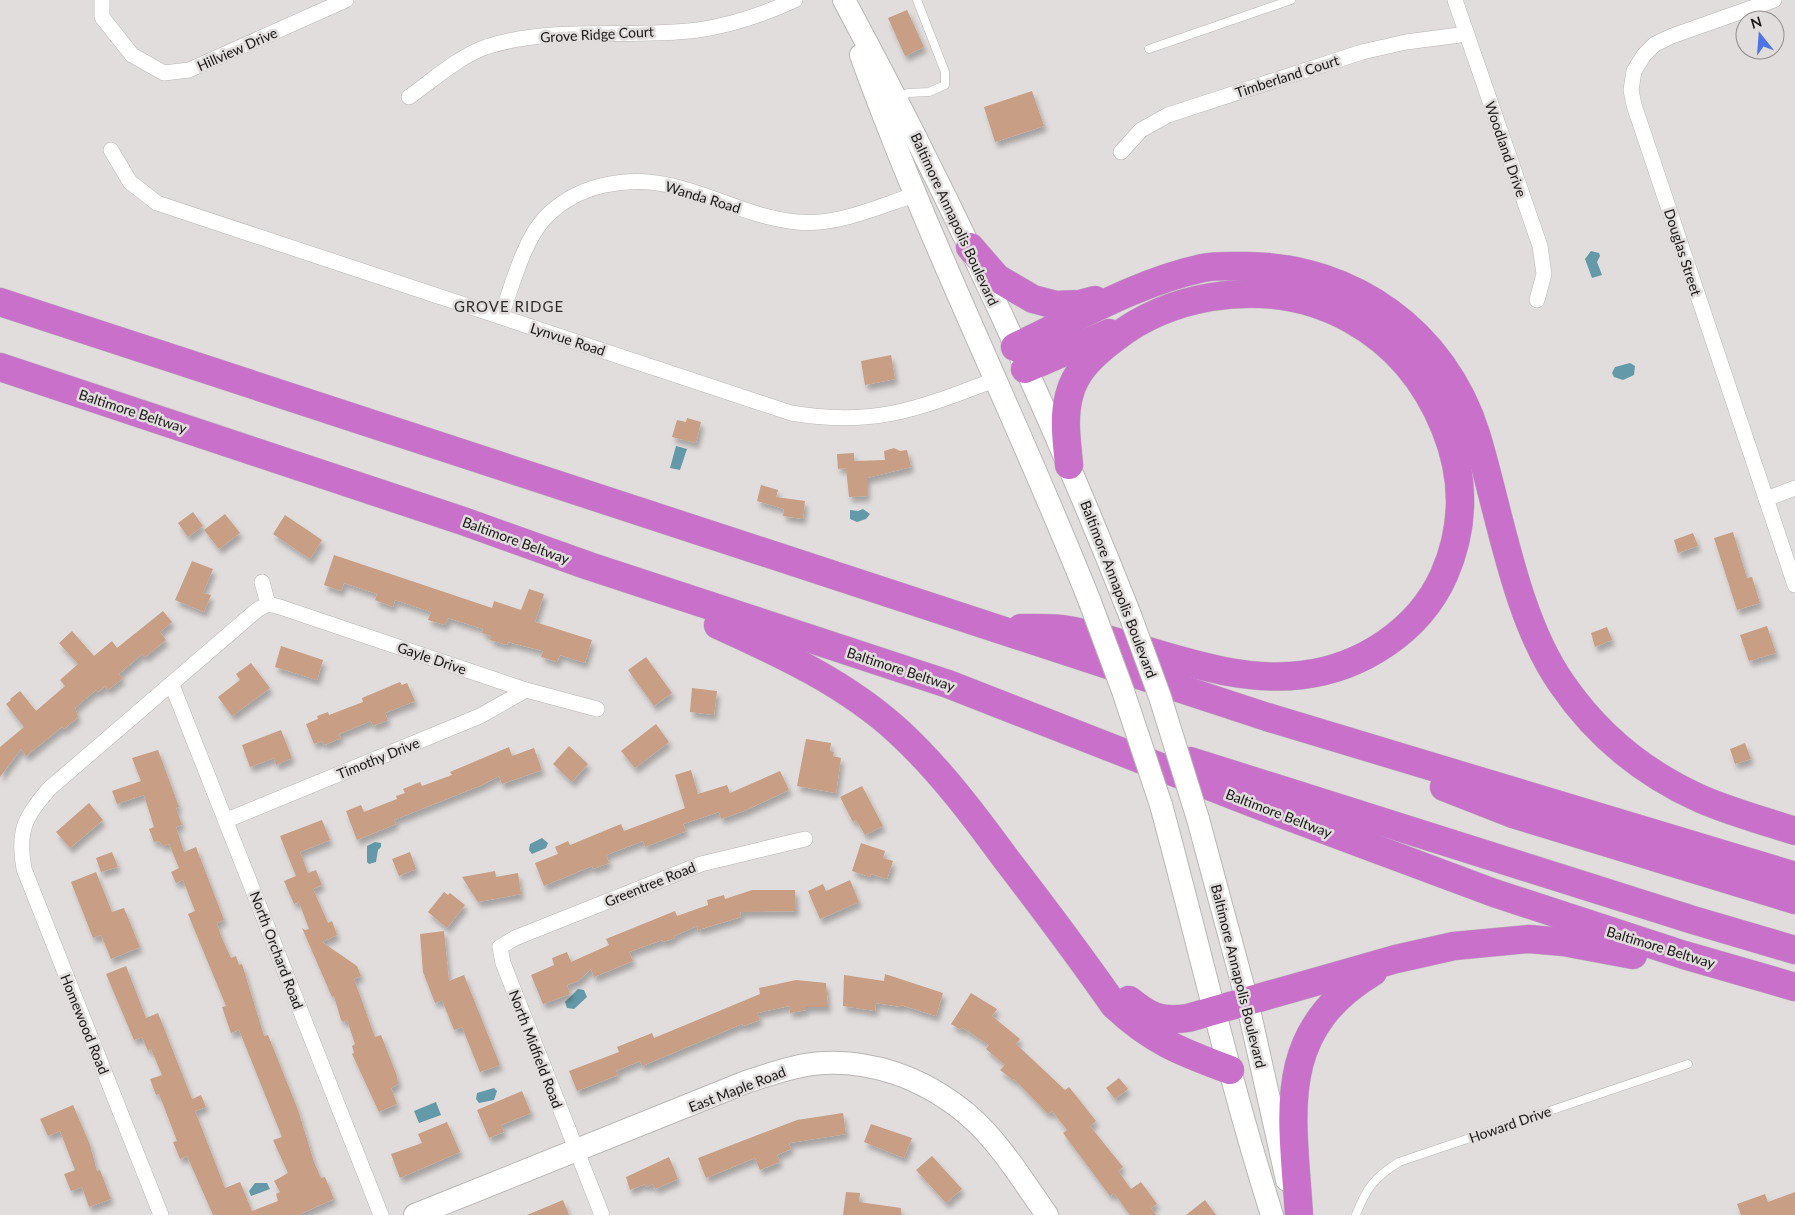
<svg xmlns="http://www.w3.org/2000/svg" width="1795" height="1215" font-family="Lato,sans-serif">
	<style>
		.water { fill: #6399a8 }
		.building { fill: #c89e84; filter: url(#shadow) }
		.lines { fill: none; stroke-linecap: round; stroke-linejoin: round }
		.service-casing { stroke: #b9b5b4; stroke-width: 9 }
		.minor-casing { stroke: #b9b5b4; stroke-width: 16 }
		.secondary-casing { stroke: #b9b5b4; stroke-width: 24 }
		.motorway-casing { stroke: #bab9b9; stroke-width: 29 }
		.service { stroke: #fff; stroke-width: 8 }
		.minor { stroke: #fff; stroke-width: 15 }
		.secondary { stroke: #fff; stroke-width: 22 }
		.motorway { stroke: #c970cb; stroke-width: 28 }
		.secondary-bridge-casing { stroke: #b9b5b4; stroke-width: 24; stroke-linecap: butt }
		.secondary-bridge { stroke: #fff; stroke-width: 22 }
		.labels { text-anchor: middle; dominant-baseline: central; stroke-width: 5; stroke-linejoin: round; paint-order: stroke }
		.street-label { font-size: 14px; fill: #181716; stroke: #e1dddc }
		.neighbourhood-label { font-size: 15px; letter-spacing: 1px; fill: #302e2d; stroke: #e1dddc }
	</style>
	<defs>
		<filter id="shadow"><feDropShadow dx="3" dy="5.5" stdDeviation="2.5" flood-color="#0004"/></filter>
	</defs>
	<rect width="100%" height="100%" fill="#e1dddc"/>
	<g class="water">
		<polygon points="1591,251 1599,253 1600,256 1597,262 1602,275 1592,278 1585,259"/>
		<polygon points="1630,363 1635,366 1634,375 1623,380 1614,377 1612,373 1615,367"/>
		<polygon points="676,446 687,449 680,470 670,468"/>
		<polygon points="863,509 870,514 866,519 857,522 850,519 850,510 858,511"/>
		<polygon points="542,838 548,843 546,848 532,854 529,850 530,844"/>
		<polygon points="375,842 381,843 381,847 378,850 376,862 369,864 367,862 367,846"/>
		<polygon points="578,989 584,990 587,997 574,1009 567,1008 565,1002"/>
		<polygon points="494,1088 497,1091 494,1100 479,1103 476,1099 477,1093"/>
		<polygon points="436,1102 441,1115 419,1123 414,1111"/>
		<polygon points="255,1183 267,1183 270,1189 251,1196 249,1191"/>
	</g>
	<g class="building">
		<polygon points="907,10 924,47 905,56 888,18"/>
		<polygon points="1032,91 1044,126 995,142 984,107"/>
		<polygon points="891,355 895,379 865,385 861,361"/>
		<polygon points="687,418 701,422 696,443 672,437 677,420 686,422"/>
		<polygon points="894,448 900,451 907,450 911,467 867,478 867,496 849,497 846,468 838,469 837,454 854,453 854,461 885,460 884,451"/>
		<polygon points="761,485 778,490 776,497 805,501 803,519 783,516 784,509 757,501"/>
		<polygon points="193,512 203,526 188,537 178,523"/>
		<polygon points="225,514 240,533 219,549 204,530"/>
		<polygon points="285,515 322,540 310,559 273,534"/>
		<polygon points="1733,532 1747,578 1752,577 1760,603 1737,610 1714,538"/>
		<polygon points="1693,533 1698,546 1678,553 1674,540"/>
		<polygon points="334,555 492,608 494,601 521,610 529,589 544,594 535,622 592,640 585,663 560,655 557,662 541,657 543,651 508,642 507,645 490,640 491,636 482,633 483,629 448,618 445,625 428,620 431,612 395,600 393,607 375,600 377,594 344,583 341,591 324,585"/>
		<polygon points="192,561 213,569 203,593 211,595 204,612 175,600"/>
		<polygon points="163,611 172,622 160,632 166,640 145,657 142,654 119,674 123,678 108,690 105,686 98,692 96,690 84,700 75,708 78,717 64,729 62,727 26,756 21,749 0,777 0,747 24,727 6,704 11,700 10,699 20,691 36,711 65,686 60,680 78,664 59,643 72,631 94,656 112,641 117,648"/>
		<polygon points="1767,626 1776,653 1749,661 1740,635"/>
		<polygon points="1607,627 1612,640 1595,647 1591,633"/>
		<polygon points="281,646 323,660 317,680 275,667"/>
		<polygon points="646,657 672,693 654,706 628,670"/>
		<polygon points="251,663 270,688 232,716 218,697 240,680 236,674"/>
		<polygon points="400,682 402,685 407,683 415,701 385,713 388,720 373,726 371,721 339,734 341,738 324,745 322,741 314,744 306,724 318,719 317,716 328,712 329,715 363,702 362,698"/>
		<polygon points="692,688 717,691 714,715 690,712"/>
		<polygon points="656,724 669,742 635,768 621,751"/>
		<polygon points="281,730 292,758 276,765 274,758 250,767 242,745"/>
		<polygon points="806,739 831,743 830,751 834,752 833,756 841,758 836,793 797,786"/>
		<polygon points="1745,743 1751,759 1735,764 1730,749"/>
		<polygon points="569,746 588,764 572,782 553,764"/>
		<polygon points="509,747 512,756 534,748 542,770 502,784 499,776 482,785 394,820 396,824 357,840 346,811 361,805 364,812 379,806 397,799 396,796 405,793 403,789 420,782 422,786 452,775 450,772"/>
		<polygon points="158,750 179,807 176,808 182,825 176,827 184,852 196,847 224,920 217,923 221,936 231,958 236,956 239,965 242,964 264,1036 268,1035 298,1110 314,1162 321,1178 325,1177 334,1199 298,1215 213,1215 187,1156 180,1159 173,1142 177,1141 169,1120 159,1094 156,1095 150,1079 162,1075 151,1049 148,1051 142,1037 134,1040 106,974 126,966 146,1018 158,1013 192,1099 201,1095 206,1107 195,1111 225,1188 240,1182 252,1211 278,1201 276,1194 280,1192 274,1181 288,1173 273,1140 282,1137 239,1030 231,1033 222,1007 226,1006 188,914 195,911 183,880 176,883 171,872 179,868 169,844 163,846 159,841 154,842 149,829 154,827 144,795 117,804 112,791 141,781 132,758"/>
		<polygon points="691,770 698,794 727,785 730,793 780,771 789,790 744,811 721,819 719,812 683,824 686,831 645,847 643,841 606,855 609,863 593,869 592,866 544,886 535,863 558,854 555,847 568,841 570,845 621,824 624,831 685,808 675,775"/>
		<polygon points="862,786 883,826 865,835 856,820 853,822 840,797"/>
		<polygon points="89,803 103,820 70,848 56,832"/>
		<polygon points="322,820 330,840 300,852 308,873 316,870 322,885 313,889 328,923 332,921 337,935 322,942 357,966 361,976 354,979 375,1037 381,1035 397,1076 398,1084 391,1088 397,1104 379,1112 352,1054 354,1053 352,1046 355,1044 347,1020 343,1022 341,1020 334,996 332,997 302,928 305,930 309,929 299,902 294,904 284,881 296,876 280,836"/>
		<polygon points="861,843 885,851 883,858 893,861 887,879 871,874 870,877 852,871"/>
		<polygon points="112,852 118,867 101,872 96,858"/>
		<polygon points="410,852 416,869 399,876 392,859"/>
		<polygon points="495,871 496,877 518,873 521,894 478,902 462,877"/>
		<polygon points="96,872 112,912 124,908 140,947 111,959 101,935 93,938 71,882"/>
		<polygon points="850,880 859,902 820,919 808,891 823,884 826,891"/>
		<polygon points="752,890 795,890 796,911 740,912 741,917 698,930 697,926 674,936 675,938 663,942 662,940 629,952 633,961 594,977 591,969 578,981 567,985 570,994 543,1004 531,975 554,965 552,958 567,952 571,962 609,945 606,939 675,911 677,916 708,905 707,900 724,895 725,899"/>
		<polygon points="444,892 448,895 450,893 465,905 447,928 428,912"/>
		<polygon points="444,931 449,981 464,975 500,1065 480,1072 462,1027 454,1030 442,1000 435,1003 423,972 420,934"/>
		<polygon points="885,974 943,993 936,1016 901,1005 901,1007 876,1003 875,1011 843,1006 844,975 884,981"/>
		<polygon points="796,980 826,983 828,1007 806,1007 806,1010 790,1013 789,1006 757,1013 760,1020 743,1026 742,1024 642,1066 640,1061 616,1071 618,1075 577,1091 569,1071 619,1052 617,1047 652,1033 654,1038 760,994 759,988"/>
		<polygon points="971,993 997,1009 992,1016 1020,1039 1016,1044 1065,1090 1069,1087 1096,1121 1090,1126 1123,1167 1118,1171 1131,1189 1141,1182 1157,1204 1151,1208 1156,1215 1130,1215 1114,1193 1110,1196 1063,1133 1067,1130 1052,1111 1048,1114 1014,1079 1013,1080 1000,1070 1005,1065 986,1049 989,1045 963,1028 961,1030 951,1024"/>
		<polygon points="1119,1078 1128,1089 1115,1099 1106,1088"/>
		<polygon points="522,1091 531,1113 501,1125 504,1132 489,1138 477,1110"/>
		<polygon points="73,1105 90,1145 97,1171 100,1170 111,1199 89,1207 82,1187 71,1191 64,1174 75,1170 60,1131 48,1136 40,1119"/>
		<polygon points="843,1113 846,1134 789,1143 791,1149 777,1155 780,1162 760,1170 755,1158 706,1178 698,1158 797,1120"/>
		<polygon points="447,1122 460,1152 400,1178 391,1154 422,1143 418,1134"/>
		<polygon points="871,1124 912,1138 904,1158 864,1142"/>
		<polygon points="932,1156 962,1189 946,1203 916,1170"/>
		<polygon points="669,1157 678,1179 655,1189 653,1184 646,1187 645,1184 630,1190 626,1177"/>
		<polygon points="846,1192 860,1193 859,1202 901,1208 901,1215 843,1215"/>
		<polygon points="1795,1192 1795,1215 1741,1215 1737,1204 1765,1194 1768,1202"/>
		<polygon points="563,1200 569,1215 527,1215"/>
		<polygon points="1205,1200 1216,1215 1186,1215"/>
	</g>
	<g class="lines">
		<g class="service-casing">
			<g id="service">
				<polyline points="1149,49 1291,0"/>
				<polyline points="898,99 908,93 929,92 945,85 945,72 917,0"/>
				<path d="M1356,1215c10,-27 19,-38 43,-53l289,-98"/>
			</g>
		</g>
		<g class="minor-casing">
			<g id="minor">
				<polyline points="102,0 102,17 132,55 164,73 189,70 346,0"/>
				<polyline points="1455,0 1540,246 1544,274 1537,300"/>
				<polyline points="1774,0 1672,36 1655,44 1644,55 1634,71 1631,90 1634,105 1795,585"/>
				<path d="M409,97c24,-17 49,-40 77,-50 68,-22 142,-8 212,-17 34,-5 66,-16 97,-30"/>
				<path d="M111,150l19,32 27,21 634,210c83,14 127,-4 203,-33"/>
				<polyline points="1121,152 1141,130 1168,115 1362,52 1406,42 1467,34"/>
				<path d="M501,316c11,-29 22,-74 43,-97 32,-35 84,-44 129,-33 42,10 80,32 124,36 40,4 80,-15 117,-27"/>
				<polyline points="1766,499 1795,488"/>
				<polyline points="262,582 268,604"/>
				<polyline points="172,685 381,1215"/>
				<polyline points="227,820 480,716 526,690"/>
				<path d="M161,1215l-137,-346c-7,-38 1,-53 26,-81l207,-178 11,-6 12,3 246,83 71,19"/>
				<polyline points="602,1215 503,963 500,947 515,938 701,864 805,839"/>
			</g>
		</g>
		<g class="secondary-casing">
			<g id="secondary">
				<path d="M844,0c107,199 203,404 286,615"/>
				<path d="M861,55c67,186 156,363 229,547"/>
				<path d="M1161,805c37,136 68,275 111,410"/>
				<polyline points="1198,819 1247,1001 1287,1180"/>
				<path d="M415,1215l331,-133c22,-7 43,-15 66,-18 56,-7 112,14 155,50 32,27 56,67 80,101"/>
			</g>
		</g>
		<g class="motorway-casing">
			<g id="motorway">
				<polyline points="970,247 997,278 1033,299 1056,305 1080,304 1095,300"/>
				<polyline points="0,302 1267,717 1795,876"/>
				<path d="M1015,347c60,-28 122,-65 188,-79 14,-3 30,-2 44,-2 106,1 197,66 229,168 24,79 39,183 86,250 35,51 83,90 139,115 30,13 63,22 94,32"/>
				<polyline points="0,367 463,521 589,566 948,684 1250,802 1494,893 1684,955 1795,987"/>
				<polyline points="1025,369 1109,333"/>
				<path d="M718,625c64,29 129,59 181,107 41,38 74,82 107,127 37,48 73,96 108,146 38,36 67,47 116,65"/>
				<path d="M1021,628c15,0 32,-1 47,2 75,14 156,55 234,45 59,-7 117,-44 142,-100 21,-48 21,-98 1,-147 -39,-97 -131,-148 -234,-131 -35,6 -68,19 -96,41 -20,15 -40,32 -46,58 -6,23 -2,46 0,69"/>
				<polyline points="1190,761 1693,920 1795,950"/>
				<polyline points="1444,787 1513,814 1795,900"/>
				<path d="M1129,1000c21,17 31,22 59,18l208,-59 58,-13 75,-7 35,3 69,13"/>
				<path d="M1299,1215c-6,-100 -26,-183 74,-243"/>
			</g>
		</g>
		<use href="#service" class="service"/>
		<use href="#minor" class="minor"/>
		<use href="#secondary" class="secondary"/>
		<use href="#motorway" class="motorway"/>
		<g class="secondary-bridge-casing">
			<g id="secondary-bridge">
				<polyline points="1090,602 1123,691 1161,805"/>
				<polyline points="1130,615 1160,697 1198,819"/>
			</g>
		</g>
		<use href="#secondary-bridge" class="secondary-bridge"/>
	</g>
	<g class="labels">
		<g class="street-label">
			<text transform="translate(597 34) rotate(-3)">Grove Ridge Court</text>
			<text transform="translate(237 49) rotate(-24)">Hillview Drive</text>
			<text transform="translate(1287 76) rotate(-18)">Timberland Court</text>
			<text transform="translate(1506 149) rotate(71)">Woodland Drive</text>
			<text transform="translate(703 197) rotate(17)">Wanda Road</text>
			<text transform="translate(955 219) rotate(65)">Baltimore Annapolis Boulevard</text>
			<text transform="translate(1683 252) rotate(72)">Douglas Street</text>
			<text transform="translate(568 339) rotate(18)">Lynvue Road</text>
			<text transform="translate(133 411) rotate(18)">Baltimore Beltway</text>
			<text transform="translate(516 540) rotate(20)">Baltimore Beltway</text>
			<text transform="translate(1119 589) rotate(69)">Baltimore Annapolis Boulevard</text>
			<text transform="translate(432 658) rotate(19)">Gayle Drive</text>
			<text transform="translate(901 669) rotate(18)">Baltimore Beltway</text>
			<text transform="translate(378 758) rotate(-22)">Timothy Drive</text>
			<text transform="translate(1279 813) rotate(21)">Baltimore Beltway</text>
			<text transform="translate(650 884) rotate(-22)">Greentree Road</text>
			<text transform="translate(1661 947) rotate(17)">Baltimore Beltway</text>
			<text transform="translate(277 950) rotate(69)">North Orchard Road</text>
			<text transform="translate(1239 976) rotate(76)">Baltimore Annapolis Boulevard</text>
			<text transform="translate(85 1024) rotate(68)">Homewood Road</text>
			<text transform="translate(536 1049) rotate(69)">North Midfield Road</text>
			<text transform="translate(737 1089) rotate(-21)">East Maple Road</text>
			<text transform="translate(1510 1124) rotate(-19)">Howard Drive</text>
		</g>
		<g class="neighbourhood-label">
			<text x="509" y="306">GROVE RIDGE</text>
		</g>
	</g>
	<g transform="translate(1760 35) rotate(343)"><circle r="24" fill="#e1dddc" stroke="#918e8d"/>
	<path d="M0-4L9 19L0 12L-9 19Z" fill="#4e73e7"/>
	<text y="-8" font-size="14" font-weight="bold" text-anchor="middle" fill="#181716">N</text>
	</g>
</svg>
